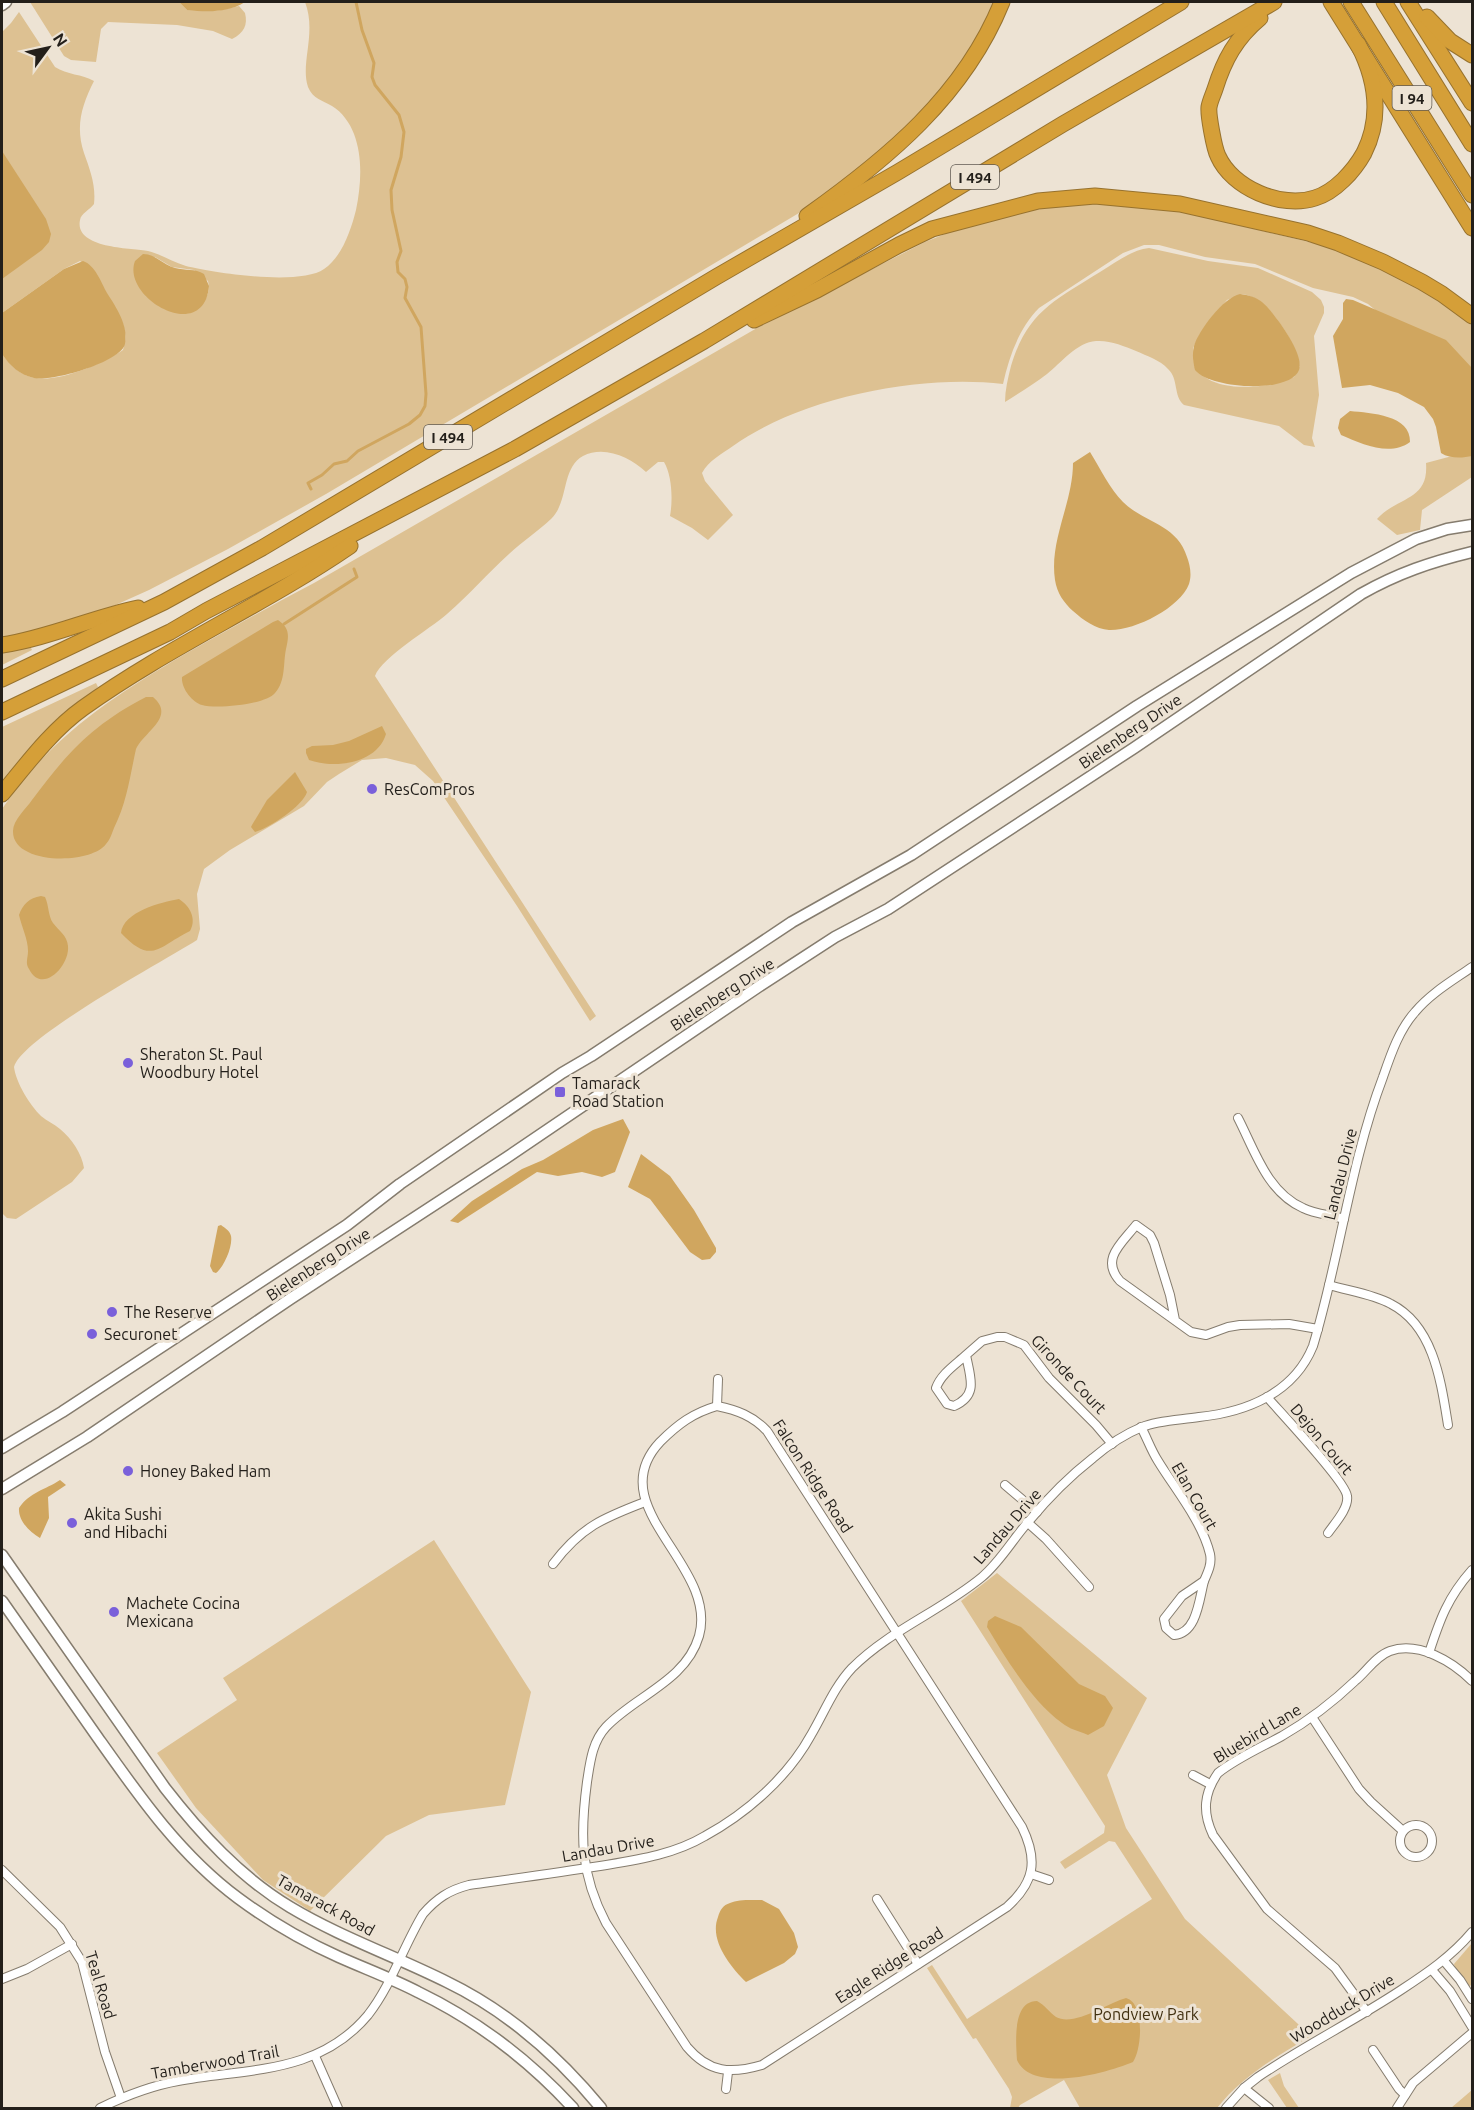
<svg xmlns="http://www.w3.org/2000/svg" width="1474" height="2110" font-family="Ubuntu,sans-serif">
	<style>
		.green { fill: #ddc192; fill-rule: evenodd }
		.water { fill: #d0a65f }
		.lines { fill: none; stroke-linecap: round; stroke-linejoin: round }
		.stream { stroke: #d0a65f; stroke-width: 3 }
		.minor-casing { stroke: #857c6e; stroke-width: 10 }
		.tertiary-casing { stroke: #857c6e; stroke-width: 13 }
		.motorway-casing { stroke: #97722e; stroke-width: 17 }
		.minor { stroke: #fff; stroke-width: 8 }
		.tertiary { stroke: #fff; stroke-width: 10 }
		.motorway { stroke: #d59f38; stroke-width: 15 }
		.poi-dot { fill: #7a60da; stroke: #ede3d4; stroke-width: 2 }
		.labels { text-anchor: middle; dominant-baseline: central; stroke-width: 6; stroke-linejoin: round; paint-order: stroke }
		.shield { fill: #ede3d4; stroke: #605a52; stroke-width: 1.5 }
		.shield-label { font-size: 15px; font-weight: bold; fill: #231f1a }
		.street-label { font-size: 16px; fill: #231f1a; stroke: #ede3d4 }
		.poi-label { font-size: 16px; fill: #231f1a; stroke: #ede3d4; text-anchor: start }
		.park-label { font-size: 16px; fill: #413010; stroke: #ede3d4 }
	</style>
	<rect width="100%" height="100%" fill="#ede3d4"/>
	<g class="green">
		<path d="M30,2h149l8,8 29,1 23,-5 6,7c3,12 -1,20 -13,26l-19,-8 -36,-6 -69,-3 -7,7 -5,33 -25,-2 -7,-4z"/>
		<path d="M305,2h691l-26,49 -45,60 -83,73 -43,29 -473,281 -98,55 -79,41 -49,22 -28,11 -70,16v-285c8,11 19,22 33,24 26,4 66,-14 88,-28l3,-13 -3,-13 -28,-52 -15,-11 -16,8 -62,44v-281l9,-9 8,-11 36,55c12,8 27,7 39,14 -12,24 -19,45 -10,72 6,17 12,32 10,51 -4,6 -13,9 -14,16 -6,29 53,28 68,31 13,3 24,11 38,15 28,7 114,20 138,3 18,-12 27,-39 32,-59 5,-25 7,-52 -2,-76 -4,-11 -12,-22 -22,-28 -10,-6 -19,-7 -24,-19 -8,-24 9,-54 -3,-85zM155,257l17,10 22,3 14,11c3,12 -3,22 -13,29 -36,-4 -44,1 -60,-36z"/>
		<path d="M1081,204h22l72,6 155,37 63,24 79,51v100l-81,-99 -23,-19 -15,-7 -40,-9 -58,-24 -50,-7 -46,-12h-15l-21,8 -84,55c-20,20 -30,49 -36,76 -82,-10 -202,13 -270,62 -10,7 -25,15 -31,27l3,8 28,34 -25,25 -16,-12 -22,-12c3,-16 2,-41 -6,-54h-6l-12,10c-16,-15 -42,-27 -63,-16 -22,12 -14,46 -32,63 -13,12 -28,22 -42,35 -21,19 -40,41 -62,60 -17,15 -65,43 -72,62l221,340 -6,5 -73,-115 -84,-125 -18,-16 -29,-7 -24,2 -23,14 -12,8 -23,24 -74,44 -26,19 -7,25 3,35 -3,11c-33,21 -175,97 -183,127 2,16 16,38 27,49 6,5 13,8 19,13 12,10 22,25 24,39l-12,14 -56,37 -9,-1 -5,-5v-404c47,-71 111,-113 183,-155 43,-24 85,-48 129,-71l443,-255 168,-86 30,-12 69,-19z"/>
		<path d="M1149,248l59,13 50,7 54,24 9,8 3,7v6l-10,23 5,59 -7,43 3,9 -11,-2 -25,-19 -95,-21c-11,-9 -5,-26 -16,-36 -8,-9 -21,-13 -32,-18 -12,-5 -26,-11 -40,-10 -19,1 -35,22 -49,33 -13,10 -28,19 -42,28 0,-12 3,-24 6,-36 16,-54 44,-66 89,-94 15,-9 31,-22 49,-24zM1242,294c26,3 54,48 58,72l-6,11c-22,10 -64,15 -86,2 -5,-3 -10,-9 -14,-13l-1,-18 7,-14 27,-34z"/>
		<path d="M1472,448v29l-50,33 -2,20 -23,5 -20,-16c21,-23 52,-18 49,-56l30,-8z"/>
		<polygon points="30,646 32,650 2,665 2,653"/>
		<polygon points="96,683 98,687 72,709 2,789 2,727"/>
		<polygon points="434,1540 531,1692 505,1805 429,1815 386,1836 310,1911 263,1880 196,1808 157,1753 237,1700 223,1678"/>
		<path d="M997,1573l150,125 -40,77 19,53 59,91 126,117c-35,21 -69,40 -94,72h-137l-16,-28 -44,25 -2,3h-8l2,-11 -3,-8 -33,-51 -3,1 -46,-71 5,-3 35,54 185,-120 -37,-57 -6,-1 -44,28 -5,-7 44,-29 1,-7 -144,-225z"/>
		<polygon points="1472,1943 1472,1985 1469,1986 1455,1967 1454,1964"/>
		<polygon points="1280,2073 1284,2086 1299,2108 1287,2108 1268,2080"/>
		<polygon points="1472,2090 1472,2108 1451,2108"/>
	</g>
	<g class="water">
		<path d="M179,2h66c-17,11 -39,10 -58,8z"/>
		<polygon points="2,151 46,219 51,234 49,242 42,250 2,279"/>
		<path d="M143,254c13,0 20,11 32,14 10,3 20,0 29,6l5,12c-5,59 -88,12 -74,-25z"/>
		<path d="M83,261c12,4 18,21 24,32 9,14 22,33 18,51 -4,18 -73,38 -91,34 -14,-3 -24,-12 -32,-24v-41l62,-44z"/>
		<path d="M1240,294c9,1 15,3 22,8 12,10 43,52 37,68 -9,24 -89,19 -104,0 -2,-8 -3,-16 -1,-24 4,-15 30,-49 46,-52z"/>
		<path d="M1346,299l7,1 93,40 26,28v88c-9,2 -22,3 -31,-3l-5,-26 -3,-8 -9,-12 -26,-14 -28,-8 -28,3 -9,-52 10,-17v-16z"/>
		<path d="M1350,411c21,2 61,4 60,31 -20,15 -48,2 -69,-7l-3,-7 2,-9z"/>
		<path d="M1090,452c10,16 20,37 33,50 21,21 54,22 64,55 3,8 5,18 2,27 -9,24 -55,47 -80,46 -13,-1 -26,-10 -36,-19 -9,-8 -16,-18 -18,-31 -6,-40 18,-77 18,-117z"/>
		<path d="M278,620c12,8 11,16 8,29 -3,14 0,32 -11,44 -10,12 -59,16 -73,12 -10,-3 -21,-17 -20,-28l91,-55z"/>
		<path d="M146,697h7c23,20 -8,34 -17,52 -6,27 -9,53 -22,79 -2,5 -4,12 -8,16 -15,21 -94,21 -93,-13 0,-11 13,-22 19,-31 35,-47 60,-75 114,-103z"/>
		<path d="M382,726l4,8c-9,30 -52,35 -77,26l-3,-7v-4l6,-3 21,-1 16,-4z"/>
		<path d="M295,772l12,20c-4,14 -38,36 -52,40l-4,-5 1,-2 15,-25z"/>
		<path d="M41,896l4,1c4,8 3,19 8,26 6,8 14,12 15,23 2,20 -26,49 -39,23 -4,-6 -1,-11 -1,-18 0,-12 -6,-23 -9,-36 4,-11 10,-17 22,-19z"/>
		<path d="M179,899c11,7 18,20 11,32 -31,15 -38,35 -69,2 2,-21 40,-31 58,-34z"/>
		<polygon points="623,1119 630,1132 615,1172 602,1177 582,1172 558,1176 537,1172 458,1223 450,1221 472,1201 522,1169 543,1160 593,1130"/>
		<polygon points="641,1154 670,1176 694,1210 716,1248 716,1252 710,1259 702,1260 690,1252 650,1199 628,1187"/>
		<path d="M221,1225c4,3 9,6 10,11 2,10 -7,31 -15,37l-3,-1 -3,-6 8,-40z"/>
		<path d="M60,1480l6,5 -18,12 1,21 -9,20c-10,-6 -22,-17 -21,-30 11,-16 26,-18 41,-28z"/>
		<path d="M995,1616l26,11 58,57 26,12 8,12 -9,18 -16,9c-9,-4 -19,-6 -26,-12 -30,-22 -56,-64 -75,-96l1,-6z"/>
		<path d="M762,1900l17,9 15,24 4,14 -3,7 -11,9 -38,19c-16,-16 -37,-42 -28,-65 2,-7 5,-12 12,-14 8,-4 23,-3 32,-3z"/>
		<path d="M1126,1998c19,5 16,51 7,64 -26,11 -101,32 -116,-2 -1,-17 -5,-59 20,-59 8,4 12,11 19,16 18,10 52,-14 70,-19z"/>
	</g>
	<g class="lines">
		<g class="stream">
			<polyline points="311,489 308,483 322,475 334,464 347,461 358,451 409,424 420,415 425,406 426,394 421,327 405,298 407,287 405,279 398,272 397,262 401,251 392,210 391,190 401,157 404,132 399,115 375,85 372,77 374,63 362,30 356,2"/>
			<polyline points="284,624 357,577 354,569"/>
		</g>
		<g class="minor-casing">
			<g id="minor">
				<path d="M1238,1118c17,33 29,74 65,90 12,6 28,7 41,11"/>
				<path d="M1329,1285c20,6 44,9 62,19 43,22 50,78 57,121"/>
				<path d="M1175,1320l-5,-25 -16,-52 -4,-8 -14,-10c-14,18 -36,34 -16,56l71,51 15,3 22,-8 12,-2 49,-1 29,5"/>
				<path d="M966,1355c-11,10 -25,19 -30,33l11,16 7,2c25,-11 16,-29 12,-51l16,-14 15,-4h8l19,8 25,33 47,47 16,19"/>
				<path d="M1267,1397c13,15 79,85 80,99 2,12 -12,27 -19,37"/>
				<path d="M717,1406c20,4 36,10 50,25l255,396c16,33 13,55 -15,80l-245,158c-31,9 -53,8 -75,-18l-81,-124c-26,-49 -26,-88 -19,-141 3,-19 5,-40 19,-55 29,-31 80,-46 93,-91 20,-71 -100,-129 -39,-194 18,-18 33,-29 57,-36z"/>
				<polyline points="717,1406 718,1379"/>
				<path d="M1141,1427c6,11 10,23 17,34 17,28 44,60 52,93 2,10 -2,18 -6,27"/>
				<polyline points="1005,1485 1037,1512"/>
				<polyline points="1027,1522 1046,1539 1089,1587"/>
				<path d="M553,1564c28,-37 50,-46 92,-62"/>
				<path d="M1204,1581c-5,19 -7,52 -30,54l-8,-7 -2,-9 18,-23z"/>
				<path d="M1429,1653c11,-34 19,-56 43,-83"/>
				<polyline points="1312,1717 1359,1789 1371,1802 1403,1831"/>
				<polyline points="1193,1775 1210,1784"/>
				<circle cx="1416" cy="1841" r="16"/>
				<polyline points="2,1870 60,1927 82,1962 105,2052 121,2098"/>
				<polyline points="1031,1874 1049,1880"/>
				<polyline points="877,1899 918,1964"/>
				<polyline points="1444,1961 1460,1980 1472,1999"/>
				<polyline points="1432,1970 1450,1991 1472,2027"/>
				<polyline points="2,1979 27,1969 72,1944"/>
				<path d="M1367,2012l-32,-44 -68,-59 -54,-74c-11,-23 -9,-42 5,-62 19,-15 42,-25 64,-37 26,-15 51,-34 73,-55 11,-9 21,-25 35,-30 29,-10 63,11 82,30"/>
				<polyline points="1373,2050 1399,2089 1405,2095"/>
				<polyline points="315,2056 338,2108"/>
				<polyline points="1244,2088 1269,2108"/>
				<polyline points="726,2089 728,2072"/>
				<path d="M100,2108c25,-12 50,-22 78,-27 69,-13 140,-6 190,-66 24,-31 35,-68 55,-101 13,-15 26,-24 46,-29 43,-6 87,-12 131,-19 36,-6 73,-11 105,-30 42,-23 83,-59 106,-101 13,-22 23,-48 41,-67 38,-38 89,-57 130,-91 19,-16 30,-37 47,-56 19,-23 41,-45 64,-63 14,-12 32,-24 49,-31 17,-7 38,-7 57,-10 48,-5 95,-24 114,-71 27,-89 37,-182 70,-269 8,-23 16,-47 32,-65 16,-19 37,-31 57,-45"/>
				<path d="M1226,2108l18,-20 14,-11c46,-31 96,-56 143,-87 26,-17 51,-34 71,-58"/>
				<polyline points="1397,2108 1413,2083 1472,2033"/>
			</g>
		</g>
		<g class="tertiary-casing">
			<g id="tertiary">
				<polyline points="2,5 6,2"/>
				<polyline points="2,1448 62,1412 347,1225 400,1184 562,1073 591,1056 792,922 911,855 1137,706 1351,573 1416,539 1447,529 1472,525"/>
				<path d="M2,1489l85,-52 203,-138 216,-141 255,-173 74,-48 53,-28 246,-161 227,-154c37,-21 70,-32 111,-42"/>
				<path d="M2,1555l163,233c35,45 75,89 125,119 50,30 105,49 157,75 60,29 112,75 154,126"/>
				<path d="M2,1601c32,46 64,92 96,137 41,58 82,117 140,160 31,23 65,43 101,59 27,12 54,22 79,35 60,29 110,67 155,116"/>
			</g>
		</g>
		<g class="motorway-casing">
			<g id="motorway">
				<polyline points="1331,2 1472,228"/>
				<polyline points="1351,2 1472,195"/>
				<polyline points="1384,2 1472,144"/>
				<polyline points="1408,2 1472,103"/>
				<polyline points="1427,17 1450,41 1472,55"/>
				<path d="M1260,18c-24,20 -36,42 -45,71 -2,6 -5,12 -6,18 -1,7 5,41 9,49 14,32 63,53 97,42 20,-6 39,-27 49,-45 18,-36 12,-74 -6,-109"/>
				<path d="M807,216c80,-57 157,-120 195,-214"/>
				<polyline points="754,320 817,290 899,245 932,229 1038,201 1095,196 1180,204 1308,233 1338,243 1383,262 1422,282 1442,294 1472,316"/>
				<path d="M2,645c46,-7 89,-27 136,-37"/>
				<polyline points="2,679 164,602 262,548 716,277 898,172 1181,2"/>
				<polyline points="2,712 170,632 206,611 515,449 704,341 1063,124 1274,2"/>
				<path d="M2,794c24,-29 50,-64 81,-86 85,-61 181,-103 267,-162"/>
			</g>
		</g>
		<use href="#minor" class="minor"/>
		<use href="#tertiary" class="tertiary"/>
		<use href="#motorway" class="motorway"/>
	</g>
	<g class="poi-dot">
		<circle cx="372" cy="789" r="6"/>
		<circle cx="128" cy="1063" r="6"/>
		<rect x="554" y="1086" width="12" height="12" rx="3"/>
		<circle cx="112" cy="1312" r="6"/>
		<circle cx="92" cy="1334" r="6"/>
		<circle cx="128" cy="1471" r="6"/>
		<circle cx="72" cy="1523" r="6"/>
		<circle cx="114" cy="1612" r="6"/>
	</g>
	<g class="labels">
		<g class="shield">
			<rect x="1392.5" y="86" width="39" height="24" rx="4.5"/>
			<rect x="951" y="165" width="48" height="24" rx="4.5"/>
			<rect x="424" y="425" width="48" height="24" rx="4.5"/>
		</g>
		<g class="shield-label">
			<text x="1412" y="98">I 94</text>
			<text x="975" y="177">I 494</text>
			<text x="448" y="437">I 494</text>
		</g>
		<g class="street-label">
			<text transform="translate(1130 731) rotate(-34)">Bielenberg Drive</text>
			<text transform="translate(722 994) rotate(-33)">Bielenberg Drive</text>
			<text transform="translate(1340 1174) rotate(-76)">Landau Drive</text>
			<text transform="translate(318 1264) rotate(-33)">Bielenberg Drive</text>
			<text transform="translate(1069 1374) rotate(47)">Gironde Court</text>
			<text transform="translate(1322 1439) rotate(50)">Dejon Court</text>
			<text transform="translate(813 1476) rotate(57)">Falcon Ridge Road</text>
			<text transform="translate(1195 1496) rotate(60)">Elan Court</text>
			<text transform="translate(1007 1526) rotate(-49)">Landau Drive</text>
			<text transform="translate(1257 1733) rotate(-31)">Bluebird Lane</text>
			<text transform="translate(608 1848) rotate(-10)">Landau Drive</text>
			<text transform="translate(326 1905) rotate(29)">Tamarack Road</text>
			<text transform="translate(889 1965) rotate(-33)">Eagle Ridge Road</text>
			<text transform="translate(101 1985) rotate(73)">Teal Road</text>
			<text transform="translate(1342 2008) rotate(-31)">Woodduck Drive</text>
			<text transform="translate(215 2062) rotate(-10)">Tamberwood Trail</text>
		</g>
		<g class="poi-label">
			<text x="384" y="789">ResComPros</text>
			<text x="140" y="1054">Sheraton St. Paul<tspan x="140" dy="18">Woodbury Hotel</tspan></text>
			<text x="572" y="1083">Tamarack<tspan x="572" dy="18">Road Station</tspan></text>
			<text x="124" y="1312">The Reserve</text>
			<text x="104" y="1334">Securonet</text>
			<text x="140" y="1471">Honey Baked Ham</text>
			<text x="84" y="1514">Akita Sushi<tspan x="84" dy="18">and Hibachi</tspan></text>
			<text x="126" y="1603">Machete Cocina<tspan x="126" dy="18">Mexicana</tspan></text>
		</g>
		<g class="park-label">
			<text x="1146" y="2014">Pondview Park</text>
		</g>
	</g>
	<rect width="1474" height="2110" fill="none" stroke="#231f1a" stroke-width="6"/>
	<g transform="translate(48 48) rotate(57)" stroke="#ede3d4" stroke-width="4.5" paint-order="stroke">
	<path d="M0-4.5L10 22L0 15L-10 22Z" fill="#231f1a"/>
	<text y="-9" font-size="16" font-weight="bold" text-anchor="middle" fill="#231f1a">N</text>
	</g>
</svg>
